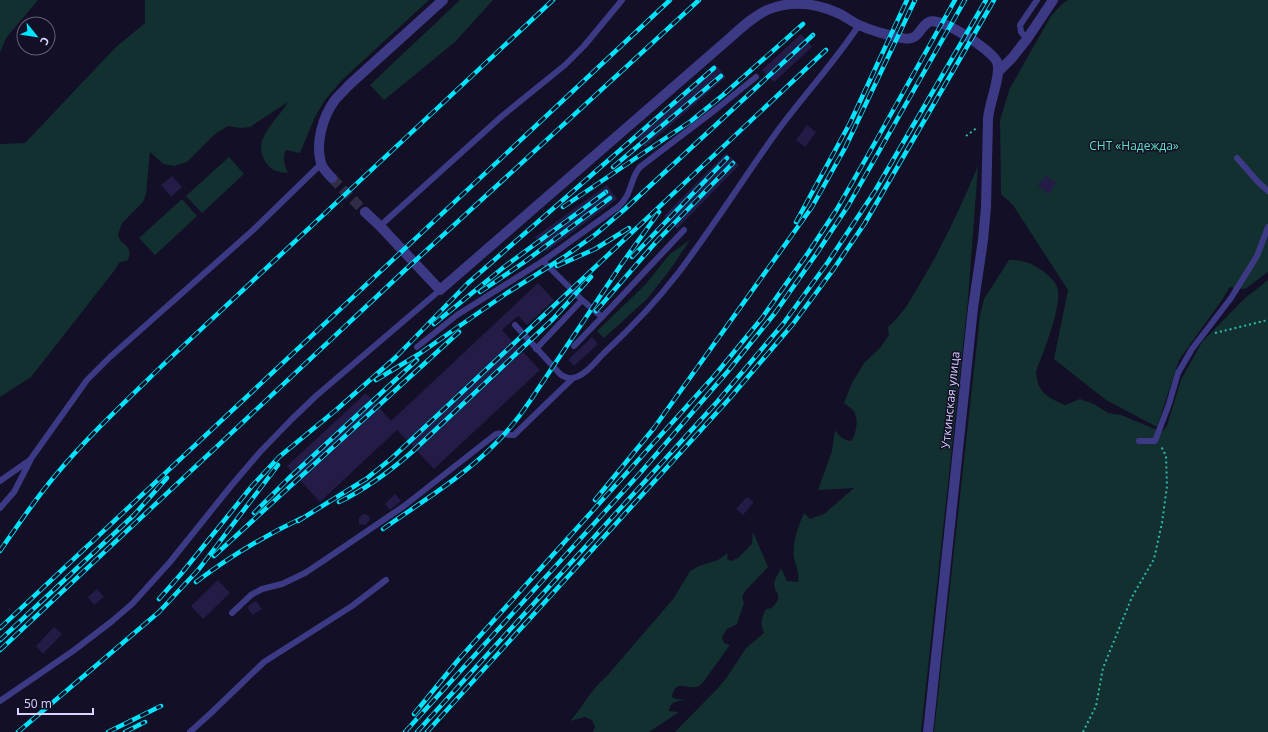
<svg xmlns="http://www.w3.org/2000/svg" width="1268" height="732" font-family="'Open Sans',sans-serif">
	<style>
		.green { fill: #12302f }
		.building { fill: #241b47 }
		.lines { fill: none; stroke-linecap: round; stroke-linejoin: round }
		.street-tunnel { stroke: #312d47; stroke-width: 10; stroke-dasharray: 10 5; stroke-linecap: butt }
		.path { stroke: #2fb8b0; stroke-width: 2; stroke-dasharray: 2 3; stroke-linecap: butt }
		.lane { stroke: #3d3a85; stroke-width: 6 }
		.street { stroke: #3d3a85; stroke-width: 10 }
		.rail-casing { stroke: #00e5ff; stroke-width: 4.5 }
		.rail { stroke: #130f26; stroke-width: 3; stroke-dasharray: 9; stroke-linecap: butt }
		.labels { text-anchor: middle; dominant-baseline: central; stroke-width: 3; stroke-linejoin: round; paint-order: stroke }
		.park-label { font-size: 12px; fill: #5fe0c0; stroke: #130f26 }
		.street-label { font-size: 12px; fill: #d9d4ff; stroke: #130f26 }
	</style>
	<rect width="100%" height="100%" fill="#130f26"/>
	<g class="green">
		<polygon points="0,0 38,0 6,38 0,53"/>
		<path d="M145,0h284l-87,80 -17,20 -10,17 -15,36 -14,-3c-4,8 -2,14 2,23 -10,-1 -16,-2 -22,-10 -16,-24 12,-43 22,-61l-38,25 -10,1 -12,-2 -13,8 -28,28 -13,4 -11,-2 -13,-12 -4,42 -3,8 -21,21 -4,12 3,7c8,4 10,10 7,18l-9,3 -5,8 -83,106 -31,20v-253l25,-1 91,-96 29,-24z"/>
		<polygon points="460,0 493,0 455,42 384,100 370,85"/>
		<polygon points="1068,0 1268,0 1268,272 1245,289 1230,287 1222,300 1179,360 1157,427 1106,400 1054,359 1068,290 1013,205 1001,194 1000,120 1010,88 1051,16 1061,5"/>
		<polygon points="229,157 244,174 202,213 186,196"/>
		<path d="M978,166l-10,134 -47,432h-246l43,-44 9,-11 19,-29 18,-15c-4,-10 -3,-14 2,-24l6,-1 6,-8v-6c-8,-11 -2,-15 3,-26l6,13 11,1c2,-10 -3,-16 -4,-25 -2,-15 4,-30 10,-44l6,6 14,-5 30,-26 -36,2 14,-39 3,-21c4,6 8,10 16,11 5,-7 8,-21 3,-29 -2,-4 -7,-6 -10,-9l8,-20 12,-20 16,-15 9,-13 -1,-8c16,-13 25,-32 36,-50 21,-36 38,-73 54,-111z"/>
		<polygon points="182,199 197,216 155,255 139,238"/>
		<polygon points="690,240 669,271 647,299 604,338 597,331 646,284 670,254"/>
		<path d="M1009,260c14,0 23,3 34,11 5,4 12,10 14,16 7,16 -15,68 -21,85 2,21 11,25 29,33l15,-6 14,5 14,9 13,2 41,17 5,-6 14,-46 21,-38 42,-43 24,-19v452h-334l46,-417 4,-16z"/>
		<path d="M753,532l15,35 -22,23 -4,7 2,6 -7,21 -10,5 -5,8 2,6 6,2 -26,36c-2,2 -3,4 -5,5 -11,5 -24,-9 -27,11l4,2 10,1c-8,1 -16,1 -17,11l10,1 -30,20h-56l2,-5 -3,-7 -7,-3 -15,4c13,-14 21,-32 36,-44l68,-79 16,-27 9,-5 19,-6 10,-7 -1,6 4,2 7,-3 14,-14z"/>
	</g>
	<g class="building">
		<polygon points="801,34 812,47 774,82 762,70"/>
		<polygon points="715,64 726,77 645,147 634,134"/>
		<polygon points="807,125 816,132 805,147 796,140"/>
		<polygon points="726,153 739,165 677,229 664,216"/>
		<polygon points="172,176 182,187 171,197 161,185"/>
		<polygon points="1046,176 1056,183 1049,194 1038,186"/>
		<polygon points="607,185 617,199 546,252 535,237"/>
		<polygon points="538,283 554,300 527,325 518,316 502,330 540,370 434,469 397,430 320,502 287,466 366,393 391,421"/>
		<polygon points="592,337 598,344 574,366 568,360"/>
		<polygon points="395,494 401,501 390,510 385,504"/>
		<polygon points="747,497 754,502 743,515 736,509"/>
		<polygon points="363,514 368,515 370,518 369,521 365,525 359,524 359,518"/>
		<polygon points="218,580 230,593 203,619 191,606"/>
		<polygon points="97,589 104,597 94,605 88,597"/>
		<polygon points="256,601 262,609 252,615 247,607"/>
		<polygon points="54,627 62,634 43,654 36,646"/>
	</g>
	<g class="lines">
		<polyline class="street-tunnel" points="332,178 365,212"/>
		<g class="path">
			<polyline points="966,136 978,127"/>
			<polyline points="1215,333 1268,320"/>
			<polyline points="1083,732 1096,706 1103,668 1132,597 1154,559 1162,523 1167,486 1166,456 1161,446"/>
		</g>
		<g class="lane">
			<polyline points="1027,39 1021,32 1020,25 1037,0"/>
			<polyline points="1237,158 1258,182 1268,191"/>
			<polyline points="380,226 502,116 565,65 584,46 622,0"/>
			<polyline points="582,300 602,317 684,230"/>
			<path d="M515,325l46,50c4,2 7,4 11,3 12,-1 23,-16 31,-24 27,-25 53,-52 76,-82 34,-45 64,-93 97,-139 27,-37 58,-70 83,-108"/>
			<polyline points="574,346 602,317"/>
			<path d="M417,347l40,-32 86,-54 75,-54c15,-13 11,-27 22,-40l75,-57 41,-33"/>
			<polyline points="536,349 582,300 543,261"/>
			<polyline points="1139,441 1155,441 1169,404 1178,373 1192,349 1231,298 1257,256 1268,227"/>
			<polyline points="0,481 30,460 87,380 110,357 252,231 321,164"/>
			<polyline points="0,508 14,492 30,461"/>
			<path d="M232,613l19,-18 11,-6 20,-5 23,-11 24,-16 75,-51 92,-72c6,-2 12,2 18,1l58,-56"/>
			<polyline points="0,701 73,651 111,622 132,604 170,562 231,486 260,452 292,419 316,396 440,290"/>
			<polyline points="190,732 211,713 264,662 352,606 386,580"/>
		</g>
		<g class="street">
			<polyline points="998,72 1012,58 1027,39 1053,0"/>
			<path d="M332,178c-4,-4 -10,-10 -11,-15 -6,-20 2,-47 14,-63 4,-5 9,-9 13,-14l95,-86"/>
			<path d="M365,212l15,14 60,64 291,-253c11,-10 23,-21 36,-27 24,-10 50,-7 73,4 6,3 12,8 19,11 13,6 28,10 43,13 17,4 17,-11 27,-16 11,-6 63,28 68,40 5,13 -8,41 -9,57l-2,88 -3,33 -10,68 -45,424"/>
		</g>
		<g class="rail-casing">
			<g id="rail">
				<polyline points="613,167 721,76"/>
				<polyline points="563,207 691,121 723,95 803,24"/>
				<polyline points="796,222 850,123 907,0"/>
				<polyline points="632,257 727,158"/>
				<polyline points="557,266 595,249 629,228"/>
				<polyline points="480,292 523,263 610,198"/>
				<polyline points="596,311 656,242 733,163"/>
				<polyline points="434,324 504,267 606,192"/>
				<polyline points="376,380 419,354 507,293 564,257 596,234 625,209 813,35"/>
				<polyline points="595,500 654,428 812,207 845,148 915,0"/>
				<path d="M339,502c27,-13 50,-30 73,-50l141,-133 38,-42"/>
				<polyline points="254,513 288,479 417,360"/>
				<polyline points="298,521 366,479 392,458 826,50"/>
				<path d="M383,529c38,-27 80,-52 112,-85 13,-13 25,-28 35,-43l93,-139 36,-50"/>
				<path d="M0,551c17,-25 34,-50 54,-74 34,-41 74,-78 112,-115l387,-362"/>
				<polyline points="214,556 459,332"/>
				<path d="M196,582c33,-25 68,-46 106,-64"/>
				<polyline points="159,599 181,574 252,486 279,457 336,410 396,357 468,283 714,68"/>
				<polyline points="0,628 670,0"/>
				<polyline points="0,640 134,515 167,478"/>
				<polyline points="0,650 404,271 699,0"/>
				<polyline points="414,714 459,659 715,375 762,318 808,253 837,209 868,155 955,0"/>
				<polyline points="18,732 159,612 199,569 278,465"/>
				<polyline points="108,732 161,706"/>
				<polyline points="125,732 145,722"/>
				<polyline points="405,732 641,472 729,370 775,313 817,253 848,206 965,0"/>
				<polyline points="417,732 717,402 783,324 828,262 875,191 986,0"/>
				<polyline points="427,732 730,398 793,324 833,270 865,223 994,0"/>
			</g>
		</g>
		<use href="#rail" class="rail"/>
	</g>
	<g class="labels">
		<g class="park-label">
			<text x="1134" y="145">СНТ «Надежда»</text>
		</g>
		<g class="street-label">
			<text transform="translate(950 400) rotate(-84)">Уткинская улица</text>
		</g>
	</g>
	<g transform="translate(36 36) rotate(120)"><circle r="19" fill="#130f26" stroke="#625e7d"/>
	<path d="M0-3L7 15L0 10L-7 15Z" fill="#00e5ff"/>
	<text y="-6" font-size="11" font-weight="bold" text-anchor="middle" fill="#d9d4ff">С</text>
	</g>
	<path d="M18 708v6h75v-6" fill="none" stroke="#d9d4ff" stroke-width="2"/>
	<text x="24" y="708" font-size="12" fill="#d9d4ff" stroke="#130f26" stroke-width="3" paint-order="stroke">50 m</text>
</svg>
